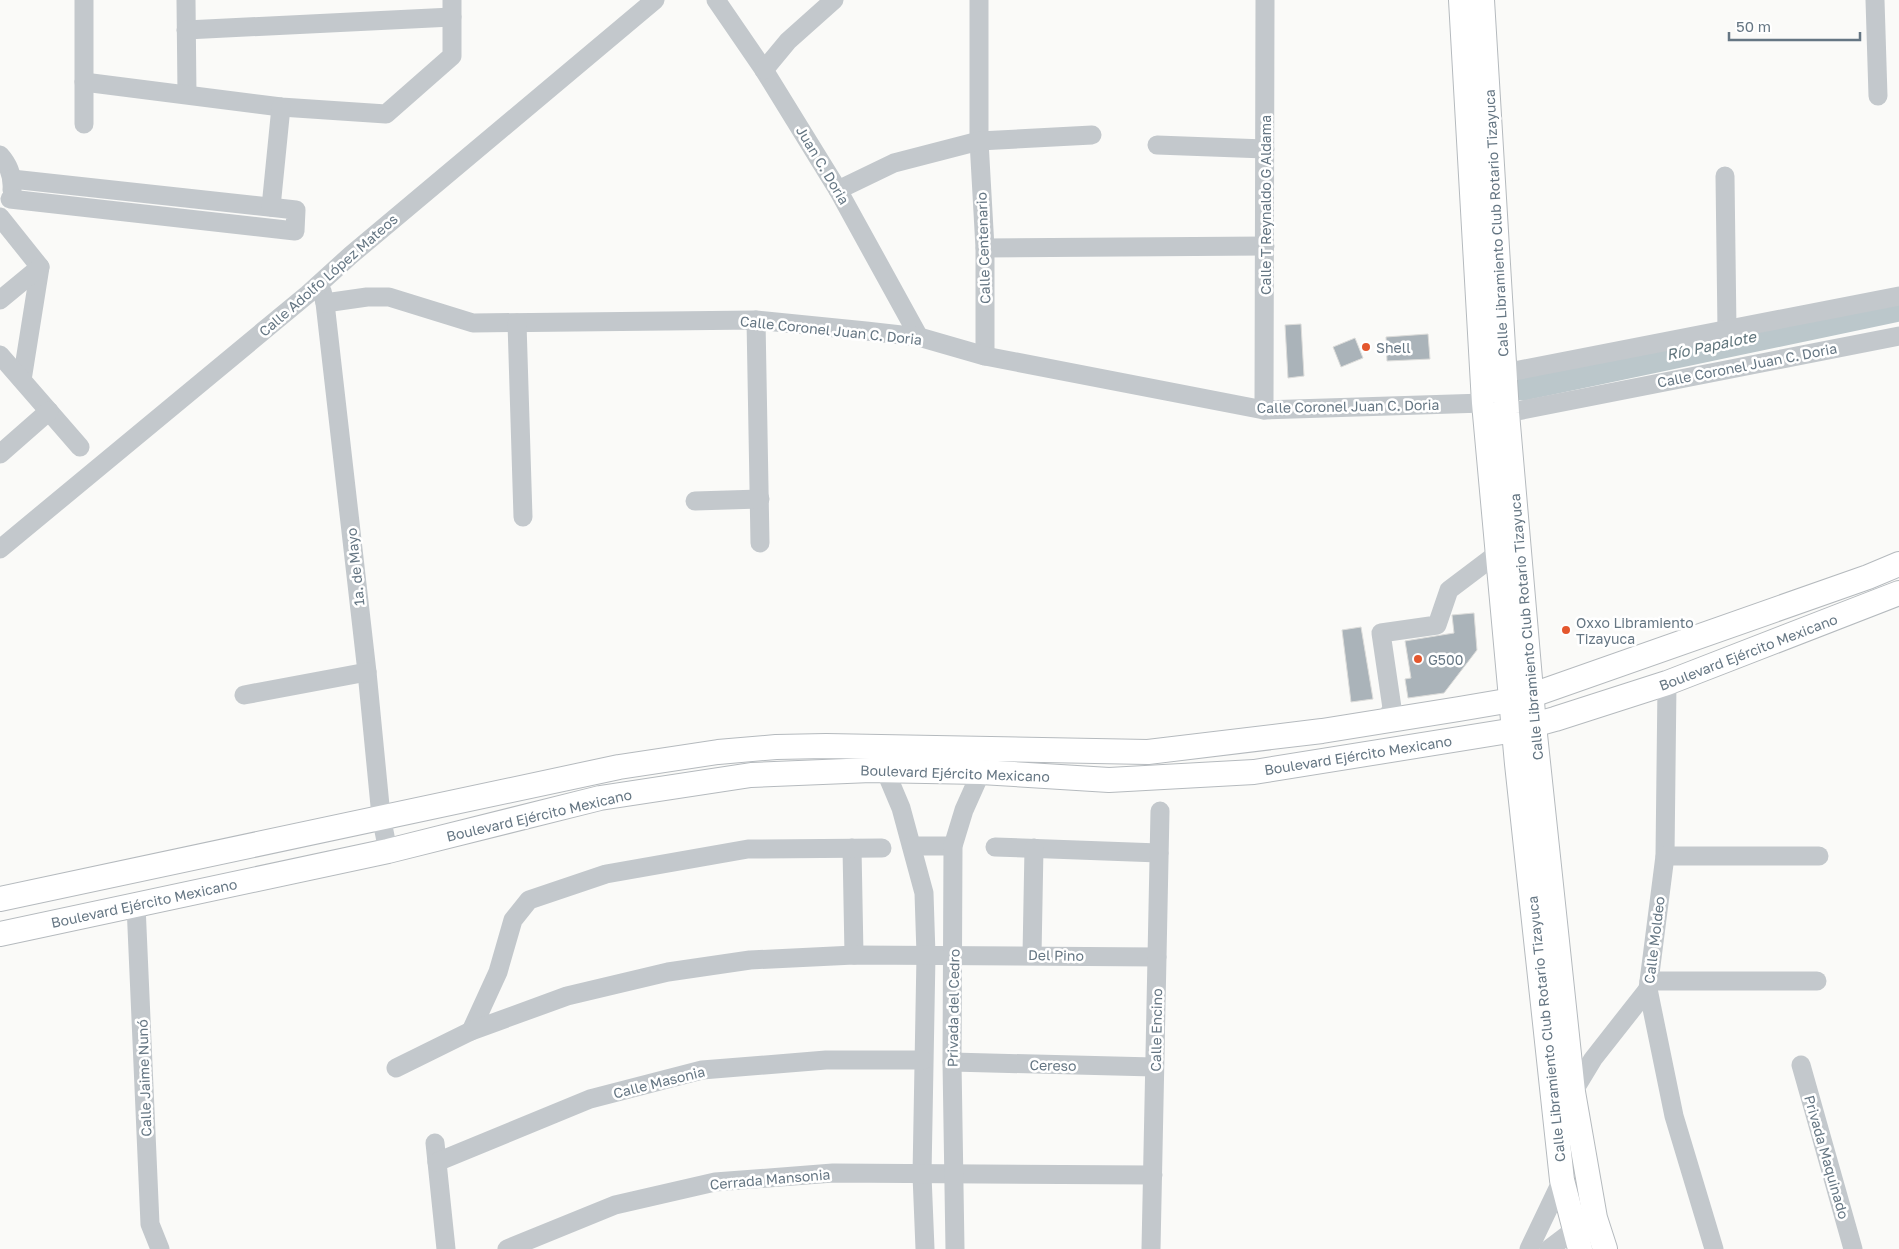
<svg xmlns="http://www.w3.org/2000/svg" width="1899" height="1249" font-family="'Golos Text',sans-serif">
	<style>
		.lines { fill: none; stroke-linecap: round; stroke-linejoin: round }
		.river { stroke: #bbc7cb; stroke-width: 31 }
		.building { fill: #aab3b9; stroke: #dcdcda }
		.major-casing { stroke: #b5babe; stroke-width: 26 }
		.minor { stroke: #c3c8cc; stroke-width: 19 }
		.major { stroke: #fff; stroke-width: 24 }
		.poi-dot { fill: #e4572e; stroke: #fff; stroke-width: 2 }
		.labels { text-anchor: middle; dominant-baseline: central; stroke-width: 5; stroke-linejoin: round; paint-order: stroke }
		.street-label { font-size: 14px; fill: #657683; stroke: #fff }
		.poi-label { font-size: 14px; fill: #657683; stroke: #fff; text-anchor: start }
		.water-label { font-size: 15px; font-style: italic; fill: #60757c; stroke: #fff }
	</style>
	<rect width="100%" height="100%" fill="#fafaf8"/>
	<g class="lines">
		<polyline class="river" points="1523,385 1899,306"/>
	</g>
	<g class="building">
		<polygon points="1301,324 1304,376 1288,378 1285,325"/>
		<polygon points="1428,334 1430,359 1387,361 1386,337"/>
		<polygon points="1355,338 1363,358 1341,367 1333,347"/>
		<polygon points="1474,613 1477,650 1444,693 1408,698 1405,679 1411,678 1405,641 1454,633 1452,615"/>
		<polygon points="1361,627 1373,699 1351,702 1342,630"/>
	</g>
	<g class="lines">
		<g class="major-casing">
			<g id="major">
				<polyline points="1461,0 1484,403 1517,764 1562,1180 1580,1249"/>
				<polyline points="1482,0 1507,413 1534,725 1573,1092 1595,1218 1605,1249"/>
				<polyline points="0,899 619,767 718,752 776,747 826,746 1148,752 1322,731 1459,709 1512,700 1541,692 1868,577 1899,564"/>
				<polyline points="0,934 388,851 600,798 751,775 871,770 981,772 1109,780 1254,772 1515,730 1555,719 1667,683 1899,593"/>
			</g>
		</g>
		<g class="minor">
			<polyline points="186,0 187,94"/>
			<polyline points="716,0 764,70 838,190 919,337"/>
			<polyline points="979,0 979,141 985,248 985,356"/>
			<polyline points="1875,0 1878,96"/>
			<polyline points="186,30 452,17"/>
			<polyline points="764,70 788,41 834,0"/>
			<polyline points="84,82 281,107 386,114 452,56 452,0"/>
			<polyline points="84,124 84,0"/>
			<polyline points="1157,145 1265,149"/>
			<path d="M0,155c9,10 13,22 12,35"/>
			<polyline points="1725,176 1727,330"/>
			<polyline points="838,190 894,163 979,141 1092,135"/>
			<polyline points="10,199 295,231 296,210 12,179"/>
			<polyline points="271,207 281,107"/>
			<polyline points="0,217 40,267 22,380"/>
			<polyline points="985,248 1265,246"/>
			<polyline points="322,291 325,303 367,672 381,816 388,851"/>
			<polyline points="0,300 40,267"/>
			<polyline points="325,303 367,297 389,297 473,323 756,320 866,331 919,337 985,356 1264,410 1484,403"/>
			<polyline points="756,320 760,543"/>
			<polyline points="517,323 523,517"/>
			<polyline points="0,355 80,447"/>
			<polyline points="1504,373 1899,296"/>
			<polyline points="1264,410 1265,0"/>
			<polyline points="1507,413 1899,336"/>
			<polyline points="0,454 49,411"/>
			<polyline points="695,501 760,499"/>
			<polyline points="0,549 308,294 351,255 655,0"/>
			<polyline points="1667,683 1665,856 1648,989 1674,1116 1714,1249"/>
			<polyline points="244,695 367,672"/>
			<polyline points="1386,720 1392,708 1381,633 1437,625 1449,590 1498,553"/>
			<polyline points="885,770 901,808 924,893 926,955 922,1175 925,1249"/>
			<polyline points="912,846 953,846"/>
			<polyline points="995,847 1159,853"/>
			<polyline points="852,848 854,955"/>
			<polyline points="1665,856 1819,856"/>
			<polyline points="136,905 150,1224 160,1249"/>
			<polyline points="1032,955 1034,848"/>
			<polyline points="1649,981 1817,981"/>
			<polyline points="471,1031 498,972 513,920 529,900 606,874 748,849 882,848"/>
			<polyline points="952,1062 1154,1067"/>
			<polyline points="1801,1065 1853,1249"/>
			<polyline points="396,1068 471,1031 567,996 668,972 750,960 854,955 1157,957"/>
			<polyline points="1573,1092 1593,1059 1648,989"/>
			<polyline points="435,1143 446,1249"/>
			<polyline points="437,1162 590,1099 702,1070 826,1060 923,1060"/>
			<polyline points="507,1249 615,1205 715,1182 833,1173 1153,1175"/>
			<polyline points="955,1249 952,1062 953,846 964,810 981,772"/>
			<polyline points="1151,1249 1160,811"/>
			<polyline points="1529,1249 1562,1180"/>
			<polyline points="1549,1249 1574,1230"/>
		</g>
		<use href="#major" class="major"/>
	</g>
	<g class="poi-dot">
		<circle cx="1366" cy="347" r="5"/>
		<circle cx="1566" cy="630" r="5"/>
		<circle cx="1418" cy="659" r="5"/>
	</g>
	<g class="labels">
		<g class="street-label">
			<text transform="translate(823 165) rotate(59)">Juan C. Doria</text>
			<text transform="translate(1265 205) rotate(-90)">Calle T Reynaldo G Aldama</text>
			<text transform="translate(1496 223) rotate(-93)">Calle Libramiento Club Rotario Tizayuca</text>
			<text transform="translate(983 248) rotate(-92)">Calle Centenario</text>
			<text transform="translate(328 275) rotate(-41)">Calle Adolfo López Mateos</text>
			<text transform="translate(831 330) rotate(6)">Calle Coronel Juan C. Doria</text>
			<text transform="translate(1747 365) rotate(-11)">Calle Coronel Juan C. Doria</text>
			<text transform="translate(1348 406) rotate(-1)">Calle Coronel Juan C. Doria</text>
			<text transform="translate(355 567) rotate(-96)">1a. de Mayo</text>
			<text transform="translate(1526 627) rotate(-95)">Calle Libramiento Club Rotario Tizayuca</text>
			<text transform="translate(1748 652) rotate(-21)">Boulevard Ejército Mexicano</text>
			<text transform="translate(1358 755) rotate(-9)">Boulevard Ejército Mexicano</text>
			<text transform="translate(955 773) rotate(2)">Boulevard Ejército Mexicano</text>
			<text transform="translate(539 815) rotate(-13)">Boulevard Ejército Mexicano</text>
			<text transform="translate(144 903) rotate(-12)">Boulevard Ejército Mexicano</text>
			<text transform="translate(1654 940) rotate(-83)">Calle Moldeo</text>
			<text transform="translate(1056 955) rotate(1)">Del Pino</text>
			<text transform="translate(953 1008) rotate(-89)">Privada del Cedro</text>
			<text transform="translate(1546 1029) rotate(-96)">Calle Libramiento Club Rotario Tizayuca</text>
			<text transform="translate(1156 1030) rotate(-89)">Calle Encino</text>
			<text transform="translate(1053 1065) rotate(1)">Cereso</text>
			<text transform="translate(144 1078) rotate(-92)">Calle Jaime Nunó</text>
			<text transform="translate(659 1082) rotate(-14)">Calle Masonia</text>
			<text transform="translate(1827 1157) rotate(74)">Privada Maquinado</text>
			<text transform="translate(770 1179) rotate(-5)">Cerrada Mansonia</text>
		</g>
		<g class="poi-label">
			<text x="1376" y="347">Shell</text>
			<text x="1576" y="622">Oxxo Libramiento<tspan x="1576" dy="16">Tizayuca</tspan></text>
			<text x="1428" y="659">G500</text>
		</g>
		<g class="water-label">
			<text transform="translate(1711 345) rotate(-12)">Río Papalote</text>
		</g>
	</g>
	<path d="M1729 32v8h131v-8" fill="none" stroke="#657683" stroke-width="2.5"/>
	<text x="1736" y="32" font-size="15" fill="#657683" stroke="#ffffff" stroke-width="4" paint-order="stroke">50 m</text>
</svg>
